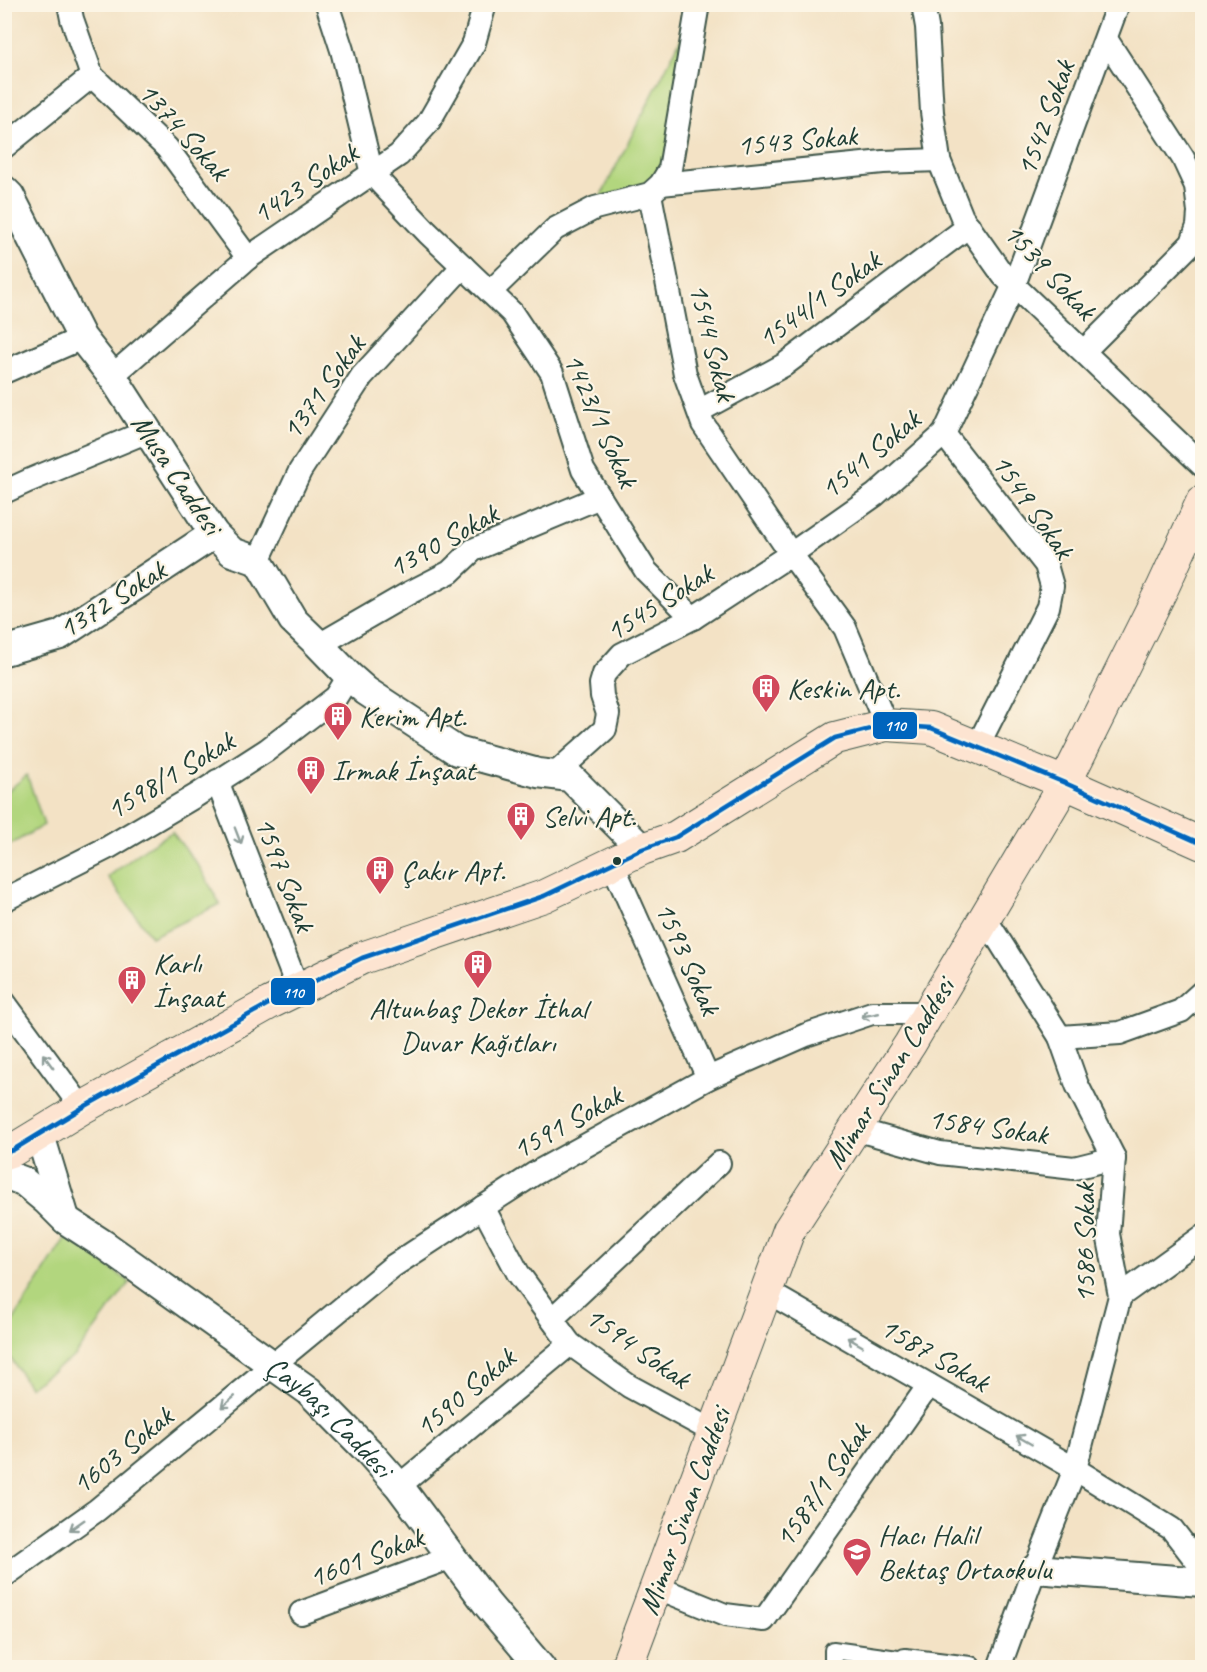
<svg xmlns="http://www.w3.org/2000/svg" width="1207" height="1672" font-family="Caveat,sans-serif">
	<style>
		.green { fill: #b2d67e; stroke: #688a59; stroke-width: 1.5 }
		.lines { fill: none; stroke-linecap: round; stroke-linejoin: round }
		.pedestrian-casing { stroke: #3f564a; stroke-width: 20 }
		.minor-casing { stroke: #3f564a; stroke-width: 26 }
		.tertiary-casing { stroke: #3f564a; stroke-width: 32 }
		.secondary-casing { stroke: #3f564a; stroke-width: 34 }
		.pedestrian { stroke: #fff; stroke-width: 16 }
		.minor { stroke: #fff; stroke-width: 22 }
		.tertiary { stroke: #fff; stroke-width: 28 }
		.secondary { stroke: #fde4d1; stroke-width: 32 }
		.bus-1-casing { stroke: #fcf5e5; stroke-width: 9 }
		.bus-1 { stroke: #0065bd; stroke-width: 4.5 }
		.oneway { stroke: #8f9e9a }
		.bus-dot { fill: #1f3d34; stroke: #fcf5e5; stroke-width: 2 }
		.labels { text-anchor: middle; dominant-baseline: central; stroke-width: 4.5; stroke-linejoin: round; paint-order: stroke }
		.street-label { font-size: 30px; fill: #1f3d34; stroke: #fcf5e5 }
		.poi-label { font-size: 30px; fill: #1f3d34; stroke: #fcf5e5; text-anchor: start }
		.line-badge { stroke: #fcf5e5; stroke-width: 2 }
		.badge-label { font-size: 16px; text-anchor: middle; font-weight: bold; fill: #fff }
	</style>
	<rect width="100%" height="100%" fill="#fcf5e5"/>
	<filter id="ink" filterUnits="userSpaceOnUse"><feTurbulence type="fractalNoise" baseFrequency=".0167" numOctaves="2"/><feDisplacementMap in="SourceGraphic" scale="12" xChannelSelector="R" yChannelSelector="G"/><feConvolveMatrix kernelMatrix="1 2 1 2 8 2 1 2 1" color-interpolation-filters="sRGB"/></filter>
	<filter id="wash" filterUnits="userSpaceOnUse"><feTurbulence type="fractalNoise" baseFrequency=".008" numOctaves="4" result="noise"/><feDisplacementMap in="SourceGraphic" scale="24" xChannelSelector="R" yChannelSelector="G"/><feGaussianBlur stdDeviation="1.35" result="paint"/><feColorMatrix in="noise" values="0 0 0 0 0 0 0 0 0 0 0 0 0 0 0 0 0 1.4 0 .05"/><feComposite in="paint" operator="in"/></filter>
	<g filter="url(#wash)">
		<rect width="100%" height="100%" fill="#f3e2c5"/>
		<g class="green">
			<polygon points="698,5 661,184 595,208"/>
			<polygon points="27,775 44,825 5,848 5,793"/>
			<polygon points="172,832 200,868 220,904 151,937 108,877 147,847"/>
			<polygon points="66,1237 130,1282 75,1356 29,1387 5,1349 4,1335"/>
		</g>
	</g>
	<g filter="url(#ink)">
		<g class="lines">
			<g class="pedestrian-casing">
				<polyline id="pedestrian" points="833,1668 833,1650 905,1660"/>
			</g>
			<g class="minor-casing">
				<g id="minor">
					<polyline points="69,4 72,19 92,76 167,148 248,258"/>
					<polyline points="327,4 342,50 372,174 428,233 512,313 552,373 583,470 646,571 693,618"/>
					<polyline points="923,4 927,27 932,112 939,160 962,217 1003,275 1202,465"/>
					<polyline points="4,147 92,76"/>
					<polyline points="661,184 883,162 939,160"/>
					<polyline points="650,194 685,374 703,424 791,554 845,628 886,725"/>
					<polyline points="490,292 555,229 595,208 650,194 661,184 670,169 698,4"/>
					<polyline points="1084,351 1192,243 1198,226 1199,212 1196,186 1183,158 1106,39"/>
					<polyline points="4,372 82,338"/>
					<polyline points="112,376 248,258 399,155 428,123 474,43 485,4"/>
					<polyline points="699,411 784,365 969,226"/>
					<polyline points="944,434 1046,565 1052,586 1048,607 977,747"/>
					<polyline points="4,492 28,481 148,431"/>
					<polyline points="258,561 300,471 362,376 463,266"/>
					<polyline points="319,645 409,593 450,572 473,550 600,497"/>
					<polyline points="554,775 605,729 608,714 602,696 601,684 604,674 622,654 693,618 791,554 875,495 944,434 1014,285 1118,4"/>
					<polyline points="217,781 298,989"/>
					<polyline points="612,863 708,1078"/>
					<polyline points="4,900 109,847 197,795 267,750 336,697 349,676"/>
					<polyline points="985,918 1060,1037 1077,1085 1114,1158 1108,1234 1120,1296 1075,1469 1035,1569 999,1668"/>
					<polyline points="4,1002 82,1108"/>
					<polyline points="1060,1037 1120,1033 1181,1011 1202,992"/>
					<polyline points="854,1129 940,1153 1074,1168 1114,1158"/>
					<polyline points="483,1207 518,1273 570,1344 629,1386 714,1432"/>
					<polyline points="766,1291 1075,1469 1172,1529 1202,1568"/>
					<polyline points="1120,1296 1202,1237"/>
					<polyline points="552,1319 719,1163"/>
					<polyline points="399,1486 570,1344"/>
					<polyline points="4,1576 97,1510 393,1266 534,1174 708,1078 806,1035 872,1013 928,1013"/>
					<polyline points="656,1587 725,1615 764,1620 929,1385"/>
					<polyline points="301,1613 452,1557"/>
					<polyline points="905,1660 970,1668"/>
				</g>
			</g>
			<g class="tertiary-casing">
				<g id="tertiary">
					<polyline points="4,190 10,196 82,338 112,376 214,534 232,552 258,561 293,620 319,645 349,676 366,691 457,751 538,773 570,777 642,849"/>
					<polyline points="4,651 60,635 214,534"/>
					<polyline points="40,1135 65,1218"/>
					<path id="s1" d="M4,1174l19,7 24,20 19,19 37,24 206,147 61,62 29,33 88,118 54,64"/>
					<polyline points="1035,1569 1202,1582"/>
				</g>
			</g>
			<g class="secondary-casing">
				<g id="secondary">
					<polyline points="4,1153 13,1150 82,1108 270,1003 362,958 544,896 642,849 676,837 835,738 886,725 931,728 1065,783 1202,844"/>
					<polyline points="626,1668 789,1230 910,1044 1065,783 1163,587 1202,502"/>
				</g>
			</g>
			<use href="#pedestrian" class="pedestrian"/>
			<use href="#minor" class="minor"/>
			<use href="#tertiary" class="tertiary"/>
			<use href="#secondary" class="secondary"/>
			<g class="bus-1-casing">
				<polyline id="bus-1" points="4,1153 13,1150 82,1108 270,1003 362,958 544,896 642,849 676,837 835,738 886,725 931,728 1065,783 1202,844"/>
			</g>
			<use href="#bus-1" class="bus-1"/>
		</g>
		<defs><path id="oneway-shaft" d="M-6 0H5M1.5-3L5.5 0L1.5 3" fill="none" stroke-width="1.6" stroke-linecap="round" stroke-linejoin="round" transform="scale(1.5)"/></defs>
		<g class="oneway">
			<use href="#oneway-shaft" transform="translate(238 836) rotate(69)"/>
			<use href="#oneway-shaft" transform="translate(870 1015) rotate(169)"/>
			<use href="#oneway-shaft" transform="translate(48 1061) rotate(-126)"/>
			<use href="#oneway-shaft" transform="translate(855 1342) rotate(-150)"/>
			<use href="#oneway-shaft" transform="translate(228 1402) rotate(140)"/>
			<use href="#oneway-shaft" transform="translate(1024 1440) rotate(-150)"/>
			<use href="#oneway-shaft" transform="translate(77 1525) rotate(145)"/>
		</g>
	</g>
	<defs>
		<g id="building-pin" transform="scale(1.5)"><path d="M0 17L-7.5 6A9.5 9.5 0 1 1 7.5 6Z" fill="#d1495b" stroke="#fcf5e5"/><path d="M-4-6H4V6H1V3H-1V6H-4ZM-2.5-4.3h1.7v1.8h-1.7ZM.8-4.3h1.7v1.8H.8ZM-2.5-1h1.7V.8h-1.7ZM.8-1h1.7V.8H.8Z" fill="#fff"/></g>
		<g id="school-pin" transform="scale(1.5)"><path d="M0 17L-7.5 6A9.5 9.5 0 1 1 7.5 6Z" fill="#d1495b" stroke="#fcf5e5"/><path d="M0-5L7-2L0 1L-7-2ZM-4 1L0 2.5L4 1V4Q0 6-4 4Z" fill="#fff"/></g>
	</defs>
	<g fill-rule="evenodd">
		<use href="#building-pin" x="766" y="688"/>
		<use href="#building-pin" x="338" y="716"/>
		<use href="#building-pin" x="311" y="770"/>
		<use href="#building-pin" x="521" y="816"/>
		<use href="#building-pin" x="380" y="870"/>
		<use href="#building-pin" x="478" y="964"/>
		<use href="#building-pin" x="132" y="980"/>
		<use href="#school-pin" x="857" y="1552"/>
	</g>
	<circle class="bus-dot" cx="617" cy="861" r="5"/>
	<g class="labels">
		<g class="street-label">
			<text transform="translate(1045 118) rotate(-70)">1542 Sokak</text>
			<text transform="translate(184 131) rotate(48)">1374 Sokak</text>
			<text transform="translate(797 140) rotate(-5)">1543 Sokak</text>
			<text transform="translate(305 183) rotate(-34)">1423 Sokak</text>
			<text transform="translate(1050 271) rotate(47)">1539 Sokak</text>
			<text transform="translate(819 299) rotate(-36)">1544/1 Sokak</text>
			<text transform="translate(713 342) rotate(76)">1544 Sokak</text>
			<text transform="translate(323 387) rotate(-54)">1371 Sokak</text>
			<text transform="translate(601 420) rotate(66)">1423/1 Sokak</text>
			<text transform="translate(870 454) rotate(-40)">1541 Sokak</text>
			<text transform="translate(177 474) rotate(56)">Musa Caddesi</text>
			<text transform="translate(1033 506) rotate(55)">1549 Sokak</text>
			<text transform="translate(443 540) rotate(-29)">1390 Sokak</text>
			<text transform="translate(112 599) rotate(-32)">1372 Sokak</text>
			<text transform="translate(659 602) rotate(-32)">1545 Sokak</text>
			<text transform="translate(170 775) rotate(-31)">1598/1 Sokak</text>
			<text transform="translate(285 874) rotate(69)">1597 Sokak</text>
			<text transform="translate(688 958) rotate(66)">1593 Sokak</text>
			<text transform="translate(889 1073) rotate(-58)">Mimar Sinan Caddesi</text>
			<text transform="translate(567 1122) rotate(-29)">1591 Sokak</text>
			<text transform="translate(988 1126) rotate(8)">1584 Sokak</text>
			<text transform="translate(1084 1243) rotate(-90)">1586 Sokak</text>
			<text transform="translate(638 1347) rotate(35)">1594 Sokak</text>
			<text transform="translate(935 1354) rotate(30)">1587 Sokak</text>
			<text transform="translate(465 1392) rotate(-40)">1590 Sokak</text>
			<text stroke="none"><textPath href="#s1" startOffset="408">Çaybaşı Caddesi</textPath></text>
			<text transform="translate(122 1450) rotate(-39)">1603 Sokak</text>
			<text transform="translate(822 1485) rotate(-55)">1587/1 Sokak</text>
			<text transform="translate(684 1511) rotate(-70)">Mimar Sinan Caddesi</text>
			<text transform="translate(366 1557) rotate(-21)">1601 Sokak</text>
		</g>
		<g class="poi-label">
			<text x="787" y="688">Keskin Apt.</text>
			<text x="359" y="716">Kerim Apt.</text>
			<text x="332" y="770">Irmak İnşaat</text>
			<text x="542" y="816">Selvi Apt.</text>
			<text x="401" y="870">Çakır Apt.</text>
			<text x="153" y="963">Karlı<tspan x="153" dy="34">İnşaat</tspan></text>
			<text x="478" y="1008" text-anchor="middle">Altunbaş Dekor İthal<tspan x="478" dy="34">Duvar Kağıtları</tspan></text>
			<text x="878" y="1535">Hacı Halil<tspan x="878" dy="34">Bektaş Ortaokulu</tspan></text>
		</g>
	</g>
	<g class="line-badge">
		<rect x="872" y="711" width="46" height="29" rx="6" fill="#0065bd"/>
		<rect x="270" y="977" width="46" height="29" rx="6" fill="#0065bd"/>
	</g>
	<g class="badge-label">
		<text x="895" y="731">110</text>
		<text x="293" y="998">110</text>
	</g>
	<rect width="1207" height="1672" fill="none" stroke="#fcf5e5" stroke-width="24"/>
</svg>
